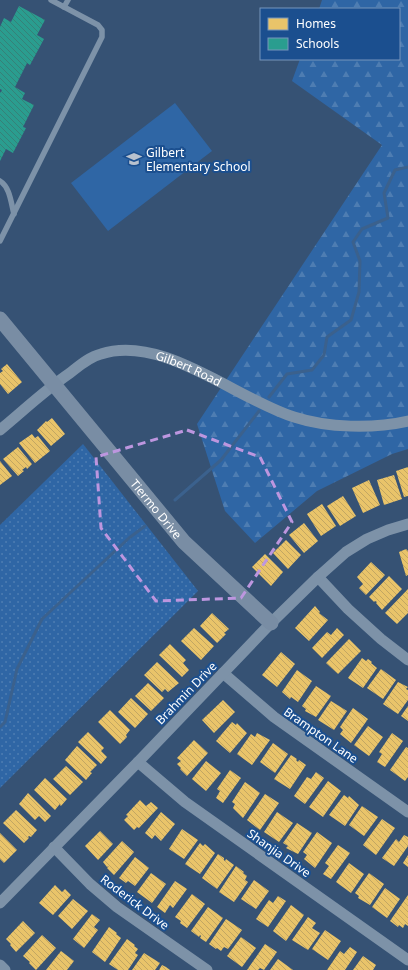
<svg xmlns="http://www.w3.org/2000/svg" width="408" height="970" font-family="'Noto Sans',sans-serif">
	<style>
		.grass { fill: url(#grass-dots) }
		.forest { fill: url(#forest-firs) }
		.park { fill: #2f66a5 }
		.homes { fill: url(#homes-back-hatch) }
		.schools { fill: url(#schools-back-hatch) }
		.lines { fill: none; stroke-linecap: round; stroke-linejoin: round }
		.stream { stroke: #3b618d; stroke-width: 3 }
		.lane { stroke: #7d92a8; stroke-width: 5.5 }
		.street { stroke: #7d92a8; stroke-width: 11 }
		.secondary { stroke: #798da4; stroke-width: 15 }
		.marked { fill: none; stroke: #bd96df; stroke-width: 3; stroke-dasharray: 8 5; stroke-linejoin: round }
		.labels { text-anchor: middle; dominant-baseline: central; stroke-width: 4; stroke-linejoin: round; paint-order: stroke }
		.poi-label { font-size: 12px; fill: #fff; stroke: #1b4f8f; text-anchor: start }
		.street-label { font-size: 12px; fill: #fff; stroke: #1b4f8f }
	</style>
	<defs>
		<pattern id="grass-dots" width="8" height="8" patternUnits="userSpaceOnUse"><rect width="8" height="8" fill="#2f66a5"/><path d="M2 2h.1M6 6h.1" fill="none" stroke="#4e7db2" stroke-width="1.8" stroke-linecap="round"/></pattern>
		<pattern id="forest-firs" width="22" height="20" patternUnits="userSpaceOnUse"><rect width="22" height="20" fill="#2f66a5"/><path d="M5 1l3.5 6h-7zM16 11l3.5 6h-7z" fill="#4e7db2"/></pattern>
		<pattern id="homes-back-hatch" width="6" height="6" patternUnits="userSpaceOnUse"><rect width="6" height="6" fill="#e9c46a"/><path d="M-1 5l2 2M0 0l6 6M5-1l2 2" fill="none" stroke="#c2a662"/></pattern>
		<pattern id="schools-back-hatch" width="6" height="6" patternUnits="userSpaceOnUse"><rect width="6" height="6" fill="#2a9d8f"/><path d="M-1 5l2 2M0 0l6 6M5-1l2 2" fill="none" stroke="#368178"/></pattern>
	</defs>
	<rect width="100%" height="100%" fill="#365274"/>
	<polygon class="grass" points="83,444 198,591 0,788 0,525"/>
	<polygon class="forest" points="322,0 408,0 408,449 392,454 317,491 255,543 225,511 197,424 382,145 292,81 300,59 399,59 399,9 319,9"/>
	<polygon class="park" points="175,103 212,151 108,231 71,183"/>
	<g class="homes">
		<polygon points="7,364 22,382 8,394 0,384 0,373 3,371 1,369"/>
		<polygon points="52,418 65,434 51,446 37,430 46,421 47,422"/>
		<polygon points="32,434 35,438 38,436 50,451 35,463 19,443"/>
		<polygon points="18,447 32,464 27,469 26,467 22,470 24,471 18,476 3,459"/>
		<polygon points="0,461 12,476 0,485"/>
		<polygon points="408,467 408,496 404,497 396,471"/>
		<polygon points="394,475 402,499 384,505 377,480"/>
		<polygon points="369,480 380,505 363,513 352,488"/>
		<polygon points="343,496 356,516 340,526 327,506"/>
		<polygon points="322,504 336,526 321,536 307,514"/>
		<polygon points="304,523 318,541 304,553 289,535"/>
		<polygon points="286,540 301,555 288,569 273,553"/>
		<polygon points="406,549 408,551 408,575 406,576 399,552"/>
		<polygon points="265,554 283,572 271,586 252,567"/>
		<polygon points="371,562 385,575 366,595 359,588 363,584 357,577"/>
		<polygon points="389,576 402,589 382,610 376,603 377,602 375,601 374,602 369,597"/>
		<polygon points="408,589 408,613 397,624 385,613"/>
		<polygon points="315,606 320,612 319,613 328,620 309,641 295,628"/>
		<polygon points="212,613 229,629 224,633 226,634 217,643 200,626"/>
		<polygon points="194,628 214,646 201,660 181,641"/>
		<polygon points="337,628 344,635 322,658 312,648 327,632 331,635"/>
		<polygon points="349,639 361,651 338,674 326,663"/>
		<polygon points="170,644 186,660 183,663 189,670 182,677 159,655"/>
		<polygon points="281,652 295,664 277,687 262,675"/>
		<polygon points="362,658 366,661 368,659 372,662 371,663 377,668 363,688 348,678"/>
		<polygon points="157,662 179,683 168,692 165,689 162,692 144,675"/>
		<polygon points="381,669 396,680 383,699 367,688"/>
		<polygon points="297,670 312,681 298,702 291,697 290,699 282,692"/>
		<polygon points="398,682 408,687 406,689 408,690 408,700 398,714 383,704"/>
		<polygon points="148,683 164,698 151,711 135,696"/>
		<polygon points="316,686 331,696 316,717 305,711 306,709 302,706"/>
		<polygon points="131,698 148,714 135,728 118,712"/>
		<polygon points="223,700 235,712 214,733 202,720"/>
		<polygon points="331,701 347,711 334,730 318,720"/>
		<polygon points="408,706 408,721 401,716"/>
		<polygon points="353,708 368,719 351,743 340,734 343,730 340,727"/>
		<polygon points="110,710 130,730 126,735 127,737 120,744 98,722"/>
		<polygon points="232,722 236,725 237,723 247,733 230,753 216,741"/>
		<polygon points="368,726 383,737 369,756 354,745"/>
		<polygon points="88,732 104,748 101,751 107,757 101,764 78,742"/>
		<polygon points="257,733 270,740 252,765 237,754 251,734 255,737"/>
		<polygon points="392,733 403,741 385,767 377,762 382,754 379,752"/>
		<polygon points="194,740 208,753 187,776 180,769 181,768 177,764 181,761 177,758"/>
		<polygon points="273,743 288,754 275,773 260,762"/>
		<polygon points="77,746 97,765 90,772 92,773 86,780 65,760"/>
		<polygon points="406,747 408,748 408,777 405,781 390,770"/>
		<polygon points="291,755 297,759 296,760 298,762 299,760 306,765 290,789 274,779"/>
		<polygon points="206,761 221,773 206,791 192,779"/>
		<polygon points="66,766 83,782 70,795 53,779"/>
		<polygon points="230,770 241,778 223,803 216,798 220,791 217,789"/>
		<polygon points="316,772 324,778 305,804 294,796 307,777 311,779"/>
		<polygon points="45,778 67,799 61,806 59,804 59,805 55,810 34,790"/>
		<polygon points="328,781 341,791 323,817 309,807"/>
		<polygon points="245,782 260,793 243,818 233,808 235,804 232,802"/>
		<polygon points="28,793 51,816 45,822 39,816 35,820 19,804"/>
		<polygon points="265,794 279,803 260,830 247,820"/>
		<polygon points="344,795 348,798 349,796 359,805 345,826 329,815"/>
		<polygon points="140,800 146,806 151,802 158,808 139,828 137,827 134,830 124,820 128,816 126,815"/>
		<polygon points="362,806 378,817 364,836 349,825"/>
		<polygon points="16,810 37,830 31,837 29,836 28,837 29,838 24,843 3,823"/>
		<polygon points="161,812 175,824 161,841 155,835 152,839 145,833"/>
		<polygon points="277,812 293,823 279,842 264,832"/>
		<polygon points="382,819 395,828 376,855 363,845"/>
		<polygon points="297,823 312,833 298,854 286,848 288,846 283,843"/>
		<polygon points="182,829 198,840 184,859 169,849"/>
		<polygon points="100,831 113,844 98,860 85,846"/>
		<polygon points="317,832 332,843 315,868 304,859 307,855 303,852"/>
		<polygon points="0,833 17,850 4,863 0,859"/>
		<polygon points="404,835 408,837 408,846 394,866 382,858 396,839 399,842"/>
		<polygon points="122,841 134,852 114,875 107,868 109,866 107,867 103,862"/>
		<polygon points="200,843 203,846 205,844 215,853 200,874 185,864"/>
		<polygon points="338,845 350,853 331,879 323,874 329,866 325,863"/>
		<polygon points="218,854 224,858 224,860 225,861 226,859 234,865 217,889 202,878"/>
		<polygon points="408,855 408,867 403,863"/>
		<polygon points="135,857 149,868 135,886 128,881 126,883 119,878"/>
		<polygon points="349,863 364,874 351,893 336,882"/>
		<polygon points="236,866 244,872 243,873 247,876 245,880 248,882 234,902 219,892"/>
		<polygon points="151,873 166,884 152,903 137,892"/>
		<polygon points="369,873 384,884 370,905 358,898 359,896 355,893"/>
		<polygon points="254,880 269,891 256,909 241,899"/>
		<polygon points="175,881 187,889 173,908 170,905 165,913 157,907"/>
		<polygon points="55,885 62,892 65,889 71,895 53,915 39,903"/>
		<polygon points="385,888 400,899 387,918 372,907"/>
		<polygon points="192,894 205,904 187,928 180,923 181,921 175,917"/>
		<polygon points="408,895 408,926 405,924 403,928 399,925 398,927 390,921"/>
		<polygon points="278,896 286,901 268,927 256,919 269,900 273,903"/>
		<polygon points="73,899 88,911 72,929 58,916"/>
		<polygon points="291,905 304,915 286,941 273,931"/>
		<polygon points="208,907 223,918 206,942 200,938 201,936 200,935 199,937 191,931"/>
		<polygon points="92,914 100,920 94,927 98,930 84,948 73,939"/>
		<polygon points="308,917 316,923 312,928 320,933 308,950 292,940"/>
		<polygon points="226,919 242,930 228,949 224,947 221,951 217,948 216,949 209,944"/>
		<polygon points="23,921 35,933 16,952 10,945 11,944 6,939"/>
		<polygon points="109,927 117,933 116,934 121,938 105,962 92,952"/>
		<polygon points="325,930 341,941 328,960 312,949"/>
		<polygon points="42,935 56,948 36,970 29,963 30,962 23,956"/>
		<polygon points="241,937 256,948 242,967 227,956"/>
		<polygon points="127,939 135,945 134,946 138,949 135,953 138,955 128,970 118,970 109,964"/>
		<polygon points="265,944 277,952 264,970 260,968 258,970 247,970"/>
		<polygon points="350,947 357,952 345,970 327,970 340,951 344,954"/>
		<polygon points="61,951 74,961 67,970 46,970"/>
		<polygon points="144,953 160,963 155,970 132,970"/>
		<polygon points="363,956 376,965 373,970 353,970"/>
		<polygon points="278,959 293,970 270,970"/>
		<polygon points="162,965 166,967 170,970 159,970"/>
	</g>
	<polygon class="schools" points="19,6 45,20 37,35 44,39 30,65 27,63 15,87 25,93 22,99 34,105 23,127 26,128 13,153 6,149 0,161 0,93 2,90 0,89 0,27 4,18 11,22"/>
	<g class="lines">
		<g class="stream">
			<polyline points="269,397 287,374 312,370 324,355 327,337 351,320 359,292 360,261 353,242 362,229 388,218 384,193 395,170 408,167"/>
			<polyline points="175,500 221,460 259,411"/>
			<polyline points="0,727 5,722 17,669 42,619 129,538 145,526"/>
		</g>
		<g class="lane">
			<polyline points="64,7 68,0"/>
			<path d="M0,181c10,6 11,22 14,33"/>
			<polyline points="0,241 102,37 102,30 98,25 51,0"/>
		</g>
		<g class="street">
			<path id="s1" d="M0,430c23,-19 45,-40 70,-57 9,-7 19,-16 31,-19 62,-20 135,45 193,63 34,11 79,12 114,4"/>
			<polyline points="318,577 348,609 381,639 408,660"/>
			<polyline points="223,673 274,717 408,812"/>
			<polyline points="138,762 185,802 408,960"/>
			<polyline points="54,847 90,884 117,907 207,970"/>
			<polyline points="0,903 138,762 271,623 318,577 346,552 367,539 388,530 408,524"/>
			<polyline points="0,965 5,970"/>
		</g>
		<path class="secondary" id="s2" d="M0,319l184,223 87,81"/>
	</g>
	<path class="marked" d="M187,430l73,27 32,65 -51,76 -85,3 -55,-73 -5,-71z"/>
	<defs>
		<g id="school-bare" transform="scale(1.2)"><path d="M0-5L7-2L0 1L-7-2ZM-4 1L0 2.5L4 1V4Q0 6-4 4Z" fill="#b9c2ce" stroke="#1b4f8f" stroke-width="2.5" paint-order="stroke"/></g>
	</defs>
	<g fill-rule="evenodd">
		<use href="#school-bare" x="134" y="159"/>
	</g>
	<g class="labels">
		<g class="poi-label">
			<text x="146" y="152">Gilbert<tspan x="146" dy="14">Elementary School</tspan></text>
		</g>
		<g class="street-label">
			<text stroke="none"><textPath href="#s1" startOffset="218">Gilbert Road</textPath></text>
			<text stroke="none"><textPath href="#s2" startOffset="246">Tiermo Drive</textPath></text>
			<text transform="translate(186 693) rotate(-46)">Brahmin Drive</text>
			<text transform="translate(321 735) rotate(35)">Brampton Lane</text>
			<text transform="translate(279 853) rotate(35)">Shanjia Drive</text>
			<text transform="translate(135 902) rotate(37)">Roderick Drive</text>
		</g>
	</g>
	<rect x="260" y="8" width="140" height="52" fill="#1b4f8f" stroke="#7695bc"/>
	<rect x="268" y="18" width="20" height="12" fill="#e9c46a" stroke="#7695bc"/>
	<text x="296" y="28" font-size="12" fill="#ffffff">Homes</text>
	<rect x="268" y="38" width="20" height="12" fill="#2a9d8f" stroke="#7695bc"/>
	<text x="296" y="48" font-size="12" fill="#ffffff">Schools</text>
</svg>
